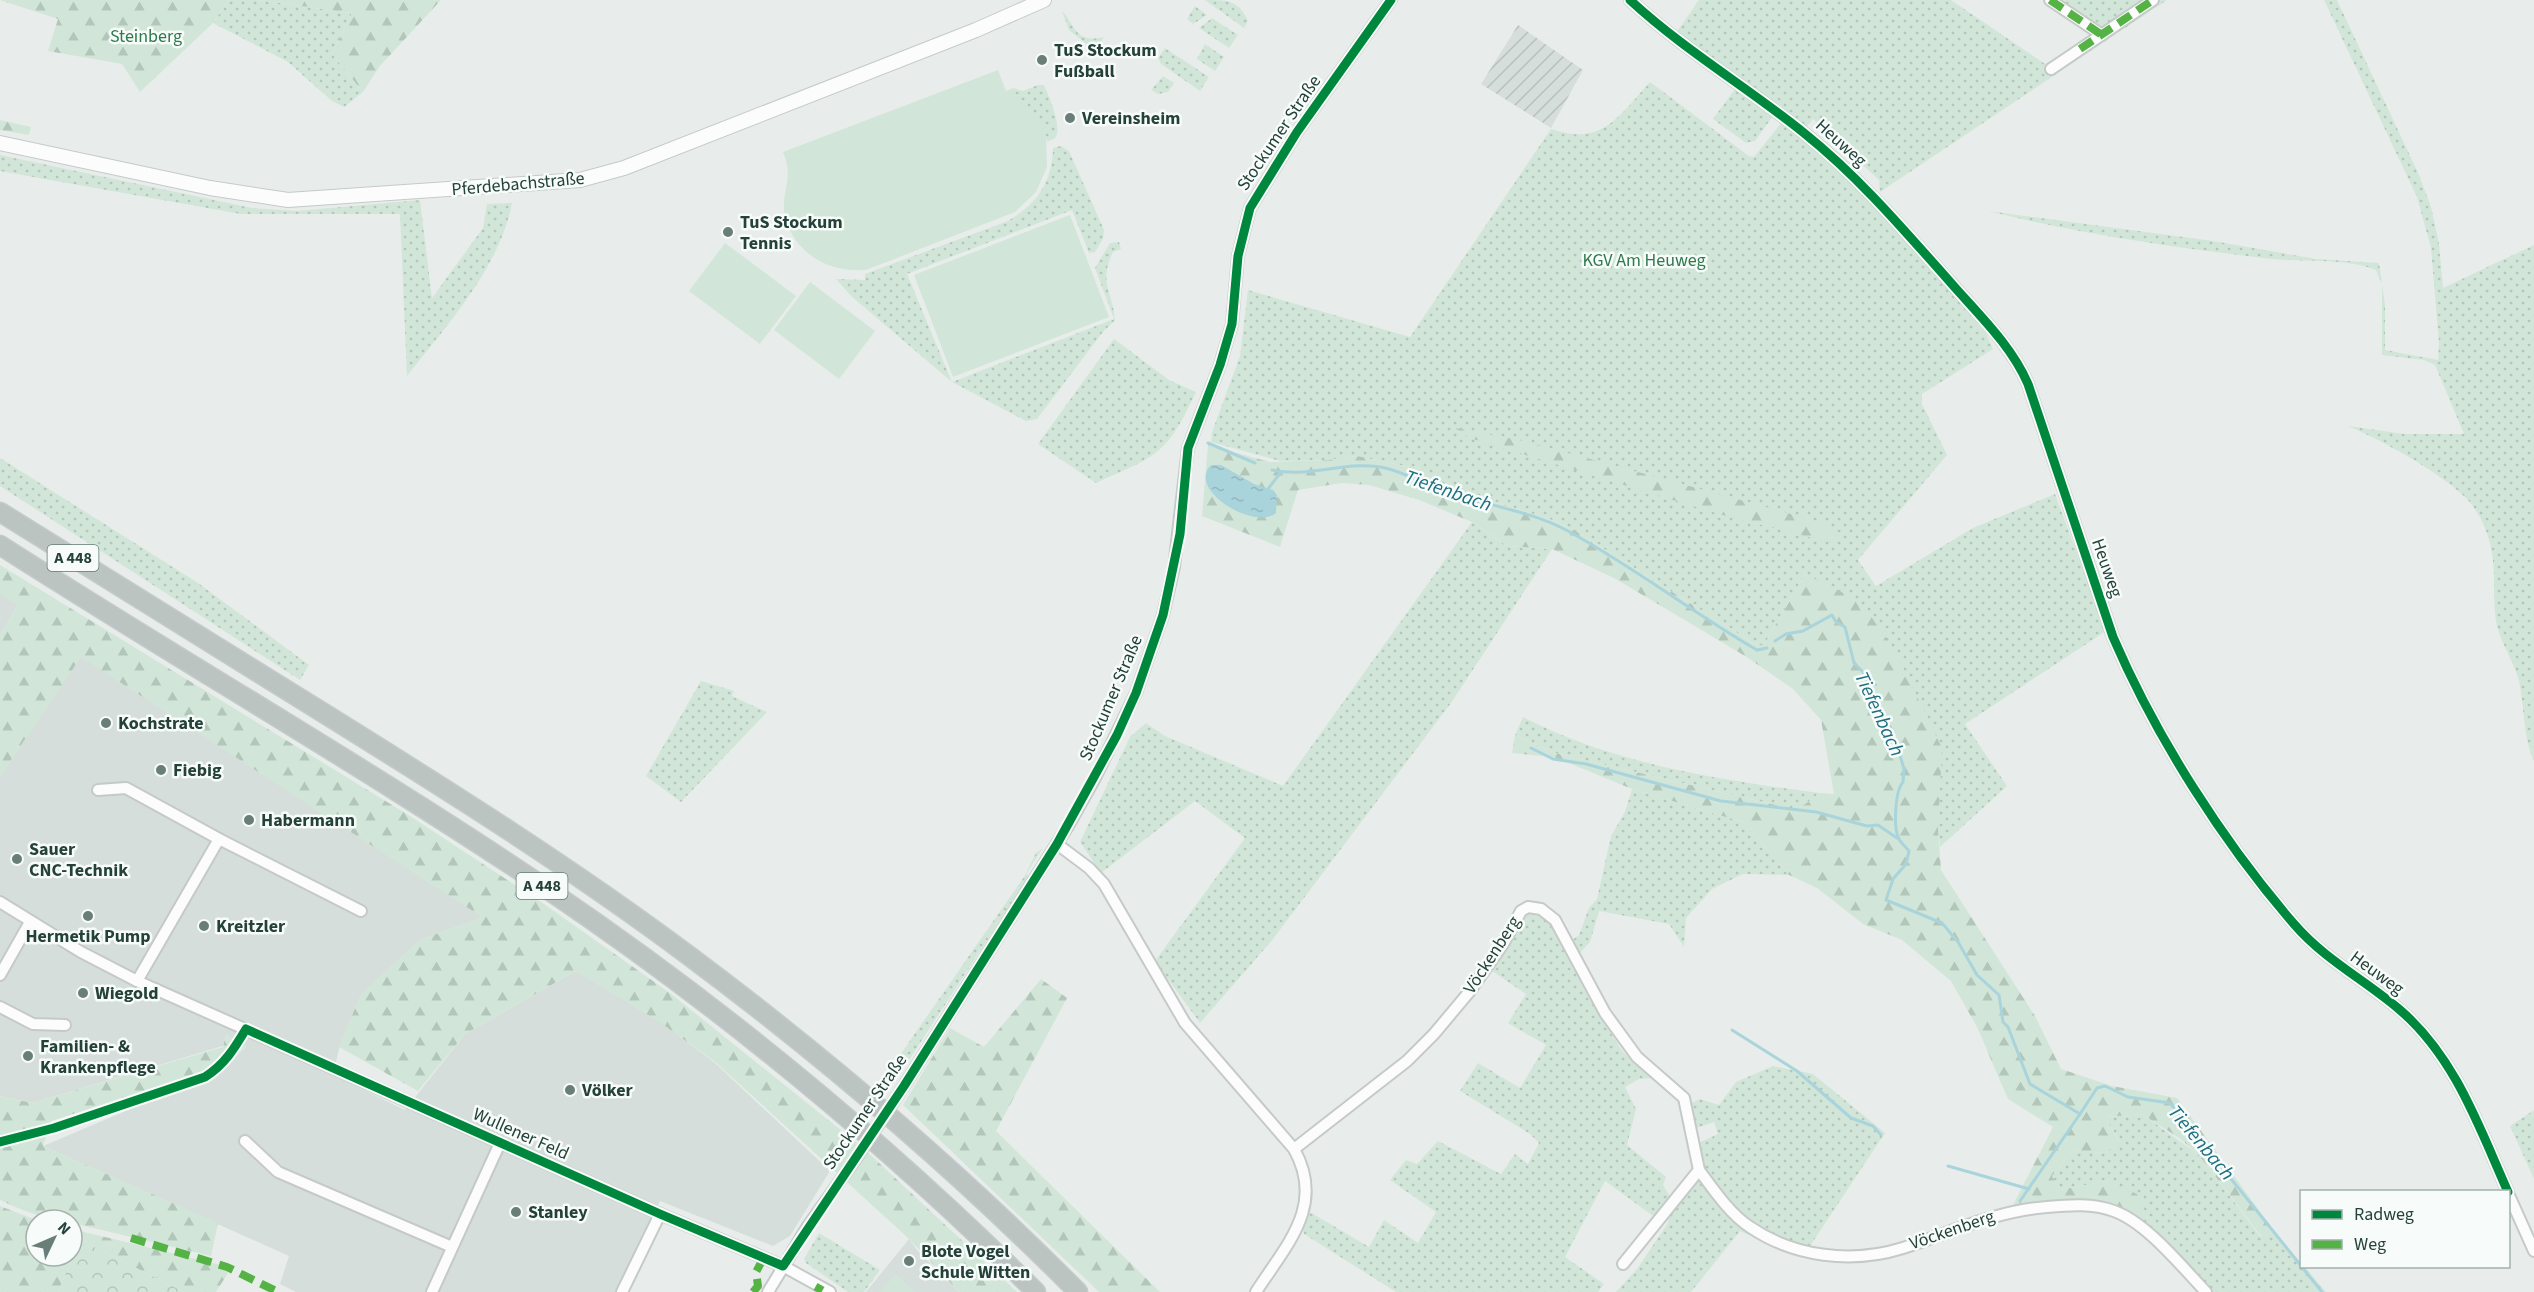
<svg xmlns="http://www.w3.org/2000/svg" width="2534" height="1292" font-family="'Source Sans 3',sans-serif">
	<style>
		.built { fill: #d6dedb }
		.industrial { fill: url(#industrial-furrows) }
		.grass { fill: url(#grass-dots) }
		.forest { fill: url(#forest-firs) }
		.park { fill: url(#park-crowns) }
		.pitch { fill: #d1e6d8 }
		.water { fill: url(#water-ripples) }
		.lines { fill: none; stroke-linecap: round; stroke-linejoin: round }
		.stream { stroke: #a9d4db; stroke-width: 3 }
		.street-casing { stroke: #c5cac8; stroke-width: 14 }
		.secondary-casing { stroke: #c3cbc8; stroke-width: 16 }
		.highway-casing { stroke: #c3ccc9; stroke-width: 21 }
		.street { stroke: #fcfcfc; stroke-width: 10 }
		.secondary { stroke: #fcfcfc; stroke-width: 14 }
		.highway { stroke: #bcc4c2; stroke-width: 18 }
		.street-bridge-casing { stroke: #c5cac8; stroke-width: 14; stroke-linecap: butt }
		.street-bridge { stroke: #fcfcfc; stroke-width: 10 }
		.quiet { stroke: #55b346; stroke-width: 8; stroke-dasharray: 15 8; stroke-linecap: butt }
		.cycleway-casing { stroke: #f7fbf9; stroke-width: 13 }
		.cycleway { stroke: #00873e; stroke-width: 9 }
		.poi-dot { fill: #697e78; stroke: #f7fbf9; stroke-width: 2 }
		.labels { text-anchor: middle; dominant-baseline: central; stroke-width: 5; stroke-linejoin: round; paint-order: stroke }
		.shield { fill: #f7fbf9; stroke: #637a73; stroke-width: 1.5 }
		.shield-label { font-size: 16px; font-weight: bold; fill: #24423a }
		.park-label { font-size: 18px; fill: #2d7a4b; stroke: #f7fbf9 }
		.poi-label { font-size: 18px; font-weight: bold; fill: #24423a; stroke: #f7fbf9; text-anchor: start }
		.street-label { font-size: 18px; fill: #24423a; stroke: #f7fbf9 }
		.water-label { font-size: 20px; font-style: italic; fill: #1c6f80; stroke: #f7fbf9 }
	</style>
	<defs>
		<pattern id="industrial-furrows" width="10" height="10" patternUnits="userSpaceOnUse" patternTransform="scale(1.5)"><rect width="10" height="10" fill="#d6dedb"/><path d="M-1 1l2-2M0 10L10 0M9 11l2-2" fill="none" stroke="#b8c0bd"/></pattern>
		<pattern id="grass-dots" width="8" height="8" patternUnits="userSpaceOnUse" patternTransform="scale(1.5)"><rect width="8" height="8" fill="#d1e6d8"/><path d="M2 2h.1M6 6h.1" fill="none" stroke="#b3c6ba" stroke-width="1.8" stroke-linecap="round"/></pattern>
		<pattern id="forest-firs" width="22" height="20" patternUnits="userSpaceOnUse" patternTransform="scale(1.5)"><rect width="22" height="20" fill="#d1e6d8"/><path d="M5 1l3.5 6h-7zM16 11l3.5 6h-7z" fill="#b3c6ba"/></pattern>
		<pattern id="park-crowns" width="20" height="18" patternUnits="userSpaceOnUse" patternTransform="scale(1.5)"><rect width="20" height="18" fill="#d1e6d8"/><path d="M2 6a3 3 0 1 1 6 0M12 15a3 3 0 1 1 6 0" fill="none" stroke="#b3c6ba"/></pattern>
		<pattern id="water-ripples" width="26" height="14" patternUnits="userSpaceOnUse" patternTransform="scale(1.5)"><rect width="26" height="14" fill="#a9d4db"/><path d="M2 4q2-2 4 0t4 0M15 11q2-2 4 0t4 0" fill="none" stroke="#91b7bd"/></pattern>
	</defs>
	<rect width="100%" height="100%" fill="#e8edeb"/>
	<g class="built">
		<polygon points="0,588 18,605 0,635"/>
		<polygon points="81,656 483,917 420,940 361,995 339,1049 333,1075 405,1110 465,1034 576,971 659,1021 714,1062 830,1171 790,1236 773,1246 660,1201 617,1292 296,1292 280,1284 289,1256 43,1146 154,1099 208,1083 246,1047 226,1034 223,1046 32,1103 0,1096 0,776"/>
		<polygon points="909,1239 917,1250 959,1292 866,1292"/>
	</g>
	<polygon class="industrial" points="1518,25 1583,70 1551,128 1481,84"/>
	<g class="grass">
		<polygon points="229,0 258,0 352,13 332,54 363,92 344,107 332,101 288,62 213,23"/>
		<path d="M1205,0c24,0 33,0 43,21l-4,7z"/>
		<polygon points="1699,0 1951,0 2045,64 2075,45 2081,54 2161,0 2167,0 1880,192 1879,180 1813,119 1806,128 1676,33"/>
		<polygon points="2065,0 2140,0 2145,3 2101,29 2062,4"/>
		<path d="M2324,0h13l82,175 12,32 8,37 4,44 91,-43v516c-10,-19 -10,-56 -15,-80 -5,-19 -17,-36 -22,-55 -5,-24 -1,-49 -5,-73 -3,-19 -11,-38 -24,-53 -26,-27 -85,-59 -120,-74l57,8h59l-29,-69 -11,-5 -42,-5v-71l-6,-14c-27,-12 -74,-8 -104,-11 -96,-11 -192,-25 -284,-48l225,30 103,18 63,4 6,42v45l53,10 1,-17 -8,-95 -14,-51z"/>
		<polygon points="1195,6 1207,15 1193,24 1187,19"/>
		<path d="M1062,11c14,14 12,33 42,26l-9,14 -26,-21z"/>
		<polygon points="1212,18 1238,35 1229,48 1199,28"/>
		<polygon points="1205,44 1224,57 1215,71 1197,59"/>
		<polygon points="1165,48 1209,77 1200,91 1161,64 1158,58"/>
		<polygon points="1163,76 1174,83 1168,92 1158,94 1151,90"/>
		<path d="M1650,82l99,74 5,1 28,-35 89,79 115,132 7,16 -71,45v10l25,51 -89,105 18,26 97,-58 82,-34 51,137 -141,93 42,62 -67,61 -2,-19 -133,-254 -41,71 -6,1 -184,-116 -22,-10 -122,-39 -11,-12 -62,-13 -30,4 -47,1 -69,-19 1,-10 28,-76 8,-66 162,47 141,-208c51,18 68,-13 99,-47z"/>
		<path d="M1038,85h6c5,11 19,43 11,53l-8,4 -1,-7 -40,-44 7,-3 10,3z"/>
		<polygon points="1735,89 1773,116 1755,141 1746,143 1713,119"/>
		<path d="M1061,146l8,5 35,79 -1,9 -8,13 -6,1 -17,-43 -165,64 45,108 162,-63 -19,-51 15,-25 9,-1 2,7 -8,3c-15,31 0,40 2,68l-13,13 -65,86 -11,2 -74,-39 -101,-86 -15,-17 29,1v-6l143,-53c29,-17 44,-39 45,-73z"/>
		<path d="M0,155l252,53 45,3 123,-11 12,98 51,-70 4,-24 25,-1c-12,64 -65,122 -105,173l-7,-162h-159l-241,-43z"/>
		<path d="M1114,339l55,41 27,12c-30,64 -38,63 -100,91l-58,-39z"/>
		<polygon points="0,458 198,583 309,665 300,680 0,486"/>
		<polygon points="1472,522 1507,546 1552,549 1451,703 1273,939 1200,1023 1155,961 1245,838 1195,801 1101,873 1080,842 1130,737 1146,723 1165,736 1283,786"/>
		<polygon points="701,681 734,691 732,696 767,712 681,802 646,776"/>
		<path d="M1523,717c91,47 196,63 297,76l-23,17 -242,-57 -40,-18z"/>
		<polygon points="1632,789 1746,823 1789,875 1743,874 1712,889 1686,918 1684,947 1669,924 1599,911 1590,942 1578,955 1571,941 1579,935 1589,908 1597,899 1611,836 1625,812"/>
		<polygon points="1042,849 1026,874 1029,876 909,1060 900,1055 1024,877 1036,853"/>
		<polygon points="1531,914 1547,919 1591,1002 1623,1052 1654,1078 1639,1079 1625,1087 1636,1109 1627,1145 1666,1177 1663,1185 1671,1198 1656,1218 1605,1181 1565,1257 1604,1284 1598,1292 1396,1292 1304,1234 1302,1227 1310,1212 1369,1247 1384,1220 1418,1243 1436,1212 1390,1180 1406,1160 1417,1164 1438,1141 1501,1174 1515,1154 1528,1164 1539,1143 1530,1134 1460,1091 1478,1063 1520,1088 1546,1045 1508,1023 1526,994 1492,971 1523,918"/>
		<polygon points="1773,1066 1813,1074 1885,1133 1810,1246 1808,1249 1783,1250 1740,1231 1691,1292 1616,1292 1637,1269 1668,1223 1670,1210 1699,1177 1705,1162 1699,1153 1699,1143 1718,1134 1714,1122 1693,1129 1688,1105 1700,1099 1719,1105 1736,1082"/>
		<polygon points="2534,1110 2534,1179 2510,1126"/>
		<polygon points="2142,1114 2198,1154 2260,1236 2275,1232 2301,1263 2302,1266 2305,1267 2326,1292 2198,1292 2140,1231 2143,1220 2148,1217 2107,1181 2059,1190 2052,1176 2073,1150 2105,1153 2119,1141 2105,1117"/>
		<polygon points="819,1233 880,1270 864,1292 848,1292 806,1263 804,1259"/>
	</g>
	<g class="forest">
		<polygon points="0,0 229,0 213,23 140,92 122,64 48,51 58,19"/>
		<polygon points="258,0 441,0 379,67 363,92 332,54 352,13"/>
		<polygon points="0,120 31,127 29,135 0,130"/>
		<polygon points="1455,428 1524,441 1781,511 1824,524 1838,540 1820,540 1719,514 1470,438"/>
		<polygon points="1208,445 1270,462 1327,460 1357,456 1419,469 1430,481 1552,520 1574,530 1758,646 1764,645 1805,574 1860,601 1894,649 1942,748 1938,828 1941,870 2035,1016 2061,1069 2112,1086 2177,1098 2275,1232 2261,1236 2198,1154 2179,1138 2142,1114 2105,1117 2119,1142 2105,1153 2073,1150 2052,1176 2059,1190 2107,1181 2137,1194 2148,1217 2143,1220 2110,1203 2063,1200 2012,1207 2053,1127 2008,1099 1977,1027 1951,981 1902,940 1863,924 1817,888 1789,875 1746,823 1632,789 1554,757 1512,753 1515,735 1555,753 1797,810 1820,793 1834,794 1821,720 1793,689 1745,656 1614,578 1552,549 1507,546 1472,522 1419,500 1369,485 1342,483 1298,490 1280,547 1202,516"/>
		<polygon points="0,565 410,816 544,904 670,993 862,1147 1017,1292 959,1292 907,1237 714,1061 658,1021 576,971 465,1034 418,1091 339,1047 361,994 420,940 482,917 81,657 0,776 0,635 18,605 0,594"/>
		<polygon points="1041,979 1067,998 996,1131 1160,1292 1099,1292 903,1105 950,1028 984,1047"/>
		<path d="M226,1034l20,12 -38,37 -54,16 -13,-7 -90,29 -8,25 175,77 -7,33 -139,-33v-3c-26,0 -49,-9 -72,-20v-104l32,7 191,-56z"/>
		<polygon points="0,1206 36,1220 36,1256 72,1256 72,1229 225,1266 228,1273 216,1292 184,1292 80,1240 58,1292 0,1292"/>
	</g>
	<polygon class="park" points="80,1240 184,1292 58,1292"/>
	<g class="pitch">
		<path d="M998,70l8,21 27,20 13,24 1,32 -11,25 -21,20 -149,58c-37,3 -72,-16 -81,-54 -5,-26 10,-35 -2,-64z"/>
		<polygon points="1070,215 1109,317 953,377 914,275"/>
		<polygon points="725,243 796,296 760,344 689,291"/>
		<polygon points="810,282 875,331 839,379 774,330"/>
		<polygon points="896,1274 915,1292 879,1292"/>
	</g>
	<path class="water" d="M1211,465h10l33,19 19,6 4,5 -1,18c-21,18 -90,-23 -65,-48z"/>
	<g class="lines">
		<g class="stream">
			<polyline points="1208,443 1255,463"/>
			<path d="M1272,470c40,9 77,-12 117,-1 19,5 35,16 54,22 40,14 86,19 125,40 66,36 125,82 189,119l10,-2"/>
			<polyline points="1268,489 1281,472"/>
			<path d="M1775,641l11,-7 17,-3 29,-16 4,7 9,5 9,36 9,9 7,14 2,21 25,38 7,24 -1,13c-8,9 -10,46 -4,57 2,4 7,8 10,12l-3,13 -13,15 -7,21 56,23 16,19 19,33 22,20 4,27 5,5 22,57 50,30 17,-26 8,-2 23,11 42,6 152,189"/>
			<polyline points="1531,748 1553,759 1586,764 1721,801 1816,812 1867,826 1878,825 1897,838"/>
			<polyline points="1732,1030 1797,1071 1851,1118 1873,1126 1881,1135"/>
			<polyline points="1948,1166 2029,1189"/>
			<polyline points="2020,1201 2080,1114"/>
		</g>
		<g class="street-casing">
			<g id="street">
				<path d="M1630,0c54,50 117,87 174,133 55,44 100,97 147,150 28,32 60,62 77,101l85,253c43,100 110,205 181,287 31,36 71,56 106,86 55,47 79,117 108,182"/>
				<polyline points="2050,0 2102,35"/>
				<polyline points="2051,69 2153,0"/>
				<polyline points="98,790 126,788 219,839 137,981"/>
				<polyline points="219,839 361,911"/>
				<path d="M1057,844l32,24 15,16 81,139 109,126c32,57 -8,96 -38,143"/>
				<polyline points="0,902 81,952 137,981 660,1214 783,1266 830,1292"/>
				<polyline points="0,975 30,922"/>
				<polyline points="0,1007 33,1024 65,1025"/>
				<polyline points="904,1086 1068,826 1095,778 1136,693 1163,615 1174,567 1188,448 1220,365 1232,324 1238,256 1250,208 1297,132 1391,0"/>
				<polyline points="245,1141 278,1172 452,1247"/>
				<polyline points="1294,1149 1407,1061 1434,1034 1470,991 1503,944 1521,911 1528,907 1541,909 1555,920 1605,1013 1637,1057 1684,1098 1699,1170 1623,1264"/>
				<path d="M1699,1170c14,19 31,44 51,57 44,30 102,37 153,21 49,-16 92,-37 144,-41 22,-2 46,-4 67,4 33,12 68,56 92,81"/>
				<polyline points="2508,1193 2534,1251"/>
				<polyline points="432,1292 500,1143"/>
				<polyline points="622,1292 660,1214"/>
				<polyline points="768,1292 808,1226 855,1160"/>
			</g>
		</g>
		<g class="secondary-casing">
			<polyline id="secondary" points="0,143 210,188 288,200 580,180 624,168 976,30 1044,0"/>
		</g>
		<g class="highway-casing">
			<g id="highway">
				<path d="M0,512c110,69 220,137 330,205 122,76 243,152 358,238 138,103 268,214 390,337"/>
				<path d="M0,545c182,117 371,225 550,346 174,118 337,253 486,401"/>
			</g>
		</g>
		<use href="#street" class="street"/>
		<use href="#secondary" class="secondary"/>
		<use href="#highway" class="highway"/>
		<g class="street-bridge-casing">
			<polyline id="street-bridge" points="855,1160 904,1086"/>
		</g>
		<use href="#street-bridge" class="street-bridge"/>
		<g class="quiet">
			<polyline points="2050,0 2102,35"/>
			<polyline points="2080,49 2153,0"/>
			<polyline points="131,1238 227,1267 278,1292"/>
			<polyline points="753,1292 758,1286 756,1272 764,1257"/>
			<polyline points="817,1292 821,1285"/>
		</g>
		<g class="cycleway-casing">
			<g id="cycleway">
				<path d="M1630,0c54,50 117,87 174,133 55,44 100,97 147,150 28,32 60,62 77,101l85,253c43,100 110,205 181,287 31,36 71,56 106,86 55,47 79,117 108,182"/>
				<path d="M0,1142l54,-14 151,-51c20,-13 29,-28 41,-48l414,185 123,52 121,-180 153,-242 60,-109 19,-42 27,-78 17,-81 8,-86 32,-83 12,-41 6,-68 12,-48 47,-76 94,-132"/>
			</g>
		</g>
		<use href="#cycleway" class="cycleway"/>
	</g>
	<g class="poi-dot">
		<circle cx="1042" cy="60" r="6"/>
		<circle cx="1070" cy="118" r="6"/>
		<circle cx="728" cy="232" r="6"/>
		<circle cx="106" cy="723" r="6"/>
		<circle cx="161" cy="770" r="6"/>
		<circle cx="249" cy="820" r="6"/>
		<circle cx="17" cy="859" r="6"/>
		<circle cx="88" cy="916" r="6"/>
		<circle cx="204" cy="926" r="6"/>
		<circle cx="83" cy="993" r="6"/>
		<circle cx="28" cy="1056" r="6"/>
		<circle cx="570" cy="1090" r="6"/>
		<circle cx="516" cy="1212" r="6"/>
		<circle cx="909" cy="1261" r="6"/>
	</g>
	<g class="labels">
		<g class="shield">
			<rect x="47.5" y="545" width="51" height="26" rx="4.5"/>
			<rect x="516.5" y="873" width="51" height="26" rx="4.5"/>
		</g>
		<g class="shield-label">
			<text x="73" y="558">A 448</text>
			<text x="542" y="886">A 448</text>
		</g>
		<g class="park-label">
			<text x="146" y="36">Steinberg</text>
			<text x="1644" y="260">KGV Am Heuweg</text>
		</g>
		<g class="poi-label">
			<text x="1054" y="50">TuS Stockum<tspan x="1054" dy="21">Fußball</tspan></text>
			<text x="1082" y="118">Vereinsheim</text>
			<text x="740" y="222">TuS Stockum<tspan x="740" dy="21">Tennis</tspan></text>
			<text x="118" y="723">Kochstrate</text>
			<text x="173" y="770">Fiebig</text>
			<text x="261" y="820">Habermann</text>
			<text x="29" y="849">Sauer<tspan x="29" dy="21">CNC-Technik</tspan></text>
			<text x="216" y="926">Kreitzler</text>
			<text x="88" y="936" text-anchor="middle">Hermetik Pump</text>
			<text x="95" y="993">Wiegold</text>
			<text x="40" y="1046">Familien- &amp;<tspan x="40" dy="21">Krankenpflege</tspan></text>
			<text x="582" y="1090">Völker</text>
			<text x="528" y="1212">Stanley</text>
			<text x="921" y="1251">Blote Vogel<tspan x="921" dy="21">Schule Witten</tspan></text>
		</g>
		<g class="street-label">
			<text transform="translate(1279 133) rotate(-56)">Stockumer Straße</text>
			<text transform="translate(1841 143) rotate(42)">Heuweg</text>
			<text transform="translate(518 184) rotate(-5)">Pferdebachstraße</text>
			<text transform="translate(2107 568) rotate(71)">Heuweg</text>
			<text transform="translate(1111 698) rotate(-67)">Stockumer Straße</text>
			<text transform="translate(1492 955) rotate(-57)">Vöckenberg</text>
			<text transform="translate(2377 973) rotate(36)">Heuweg</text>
			<text transform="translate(865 1112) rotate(-56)">Stockumer Straße</text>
			<text transform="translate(521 1134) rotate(24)">Wullener Feld</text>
			<text transform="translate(1952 1230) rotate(-19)">Vöckenberg</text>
		</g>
		<g class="water-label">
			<text transform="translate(1448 491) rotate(19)">Tiefenbach</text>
			<text transform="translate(1879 714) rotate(65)">Tiefenbach</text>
			<text transform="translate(2201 1143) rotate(50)">Tiefenbach</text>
		</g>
	</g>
	<rect x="2300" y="1190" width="210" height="78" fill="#f7fbf9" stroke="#a3b1ad" stroke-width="1.5"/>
	<rect x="2312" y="1210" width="30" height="9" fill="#00873e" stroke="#a3b1ad" stroke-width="1.5"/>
	<text x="2354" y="1220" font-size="18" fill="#24423a">Radweg</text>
	<rect x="2312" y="1240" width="30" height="9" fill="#55b346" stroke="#a3b1ad" stroke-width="1.5"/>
	<text x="2354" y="1250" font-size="18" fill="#24423a">Weg</text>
	<g transform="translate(54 1238) rotate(46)"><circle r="28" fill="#f7fbf9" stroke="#a3b1ad" stroke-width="1.5"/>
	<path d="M0-4.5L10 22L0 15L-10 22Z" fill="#697e78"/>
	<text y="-9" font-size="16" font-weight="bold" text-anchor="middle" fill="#24423a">N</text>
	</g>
</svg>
